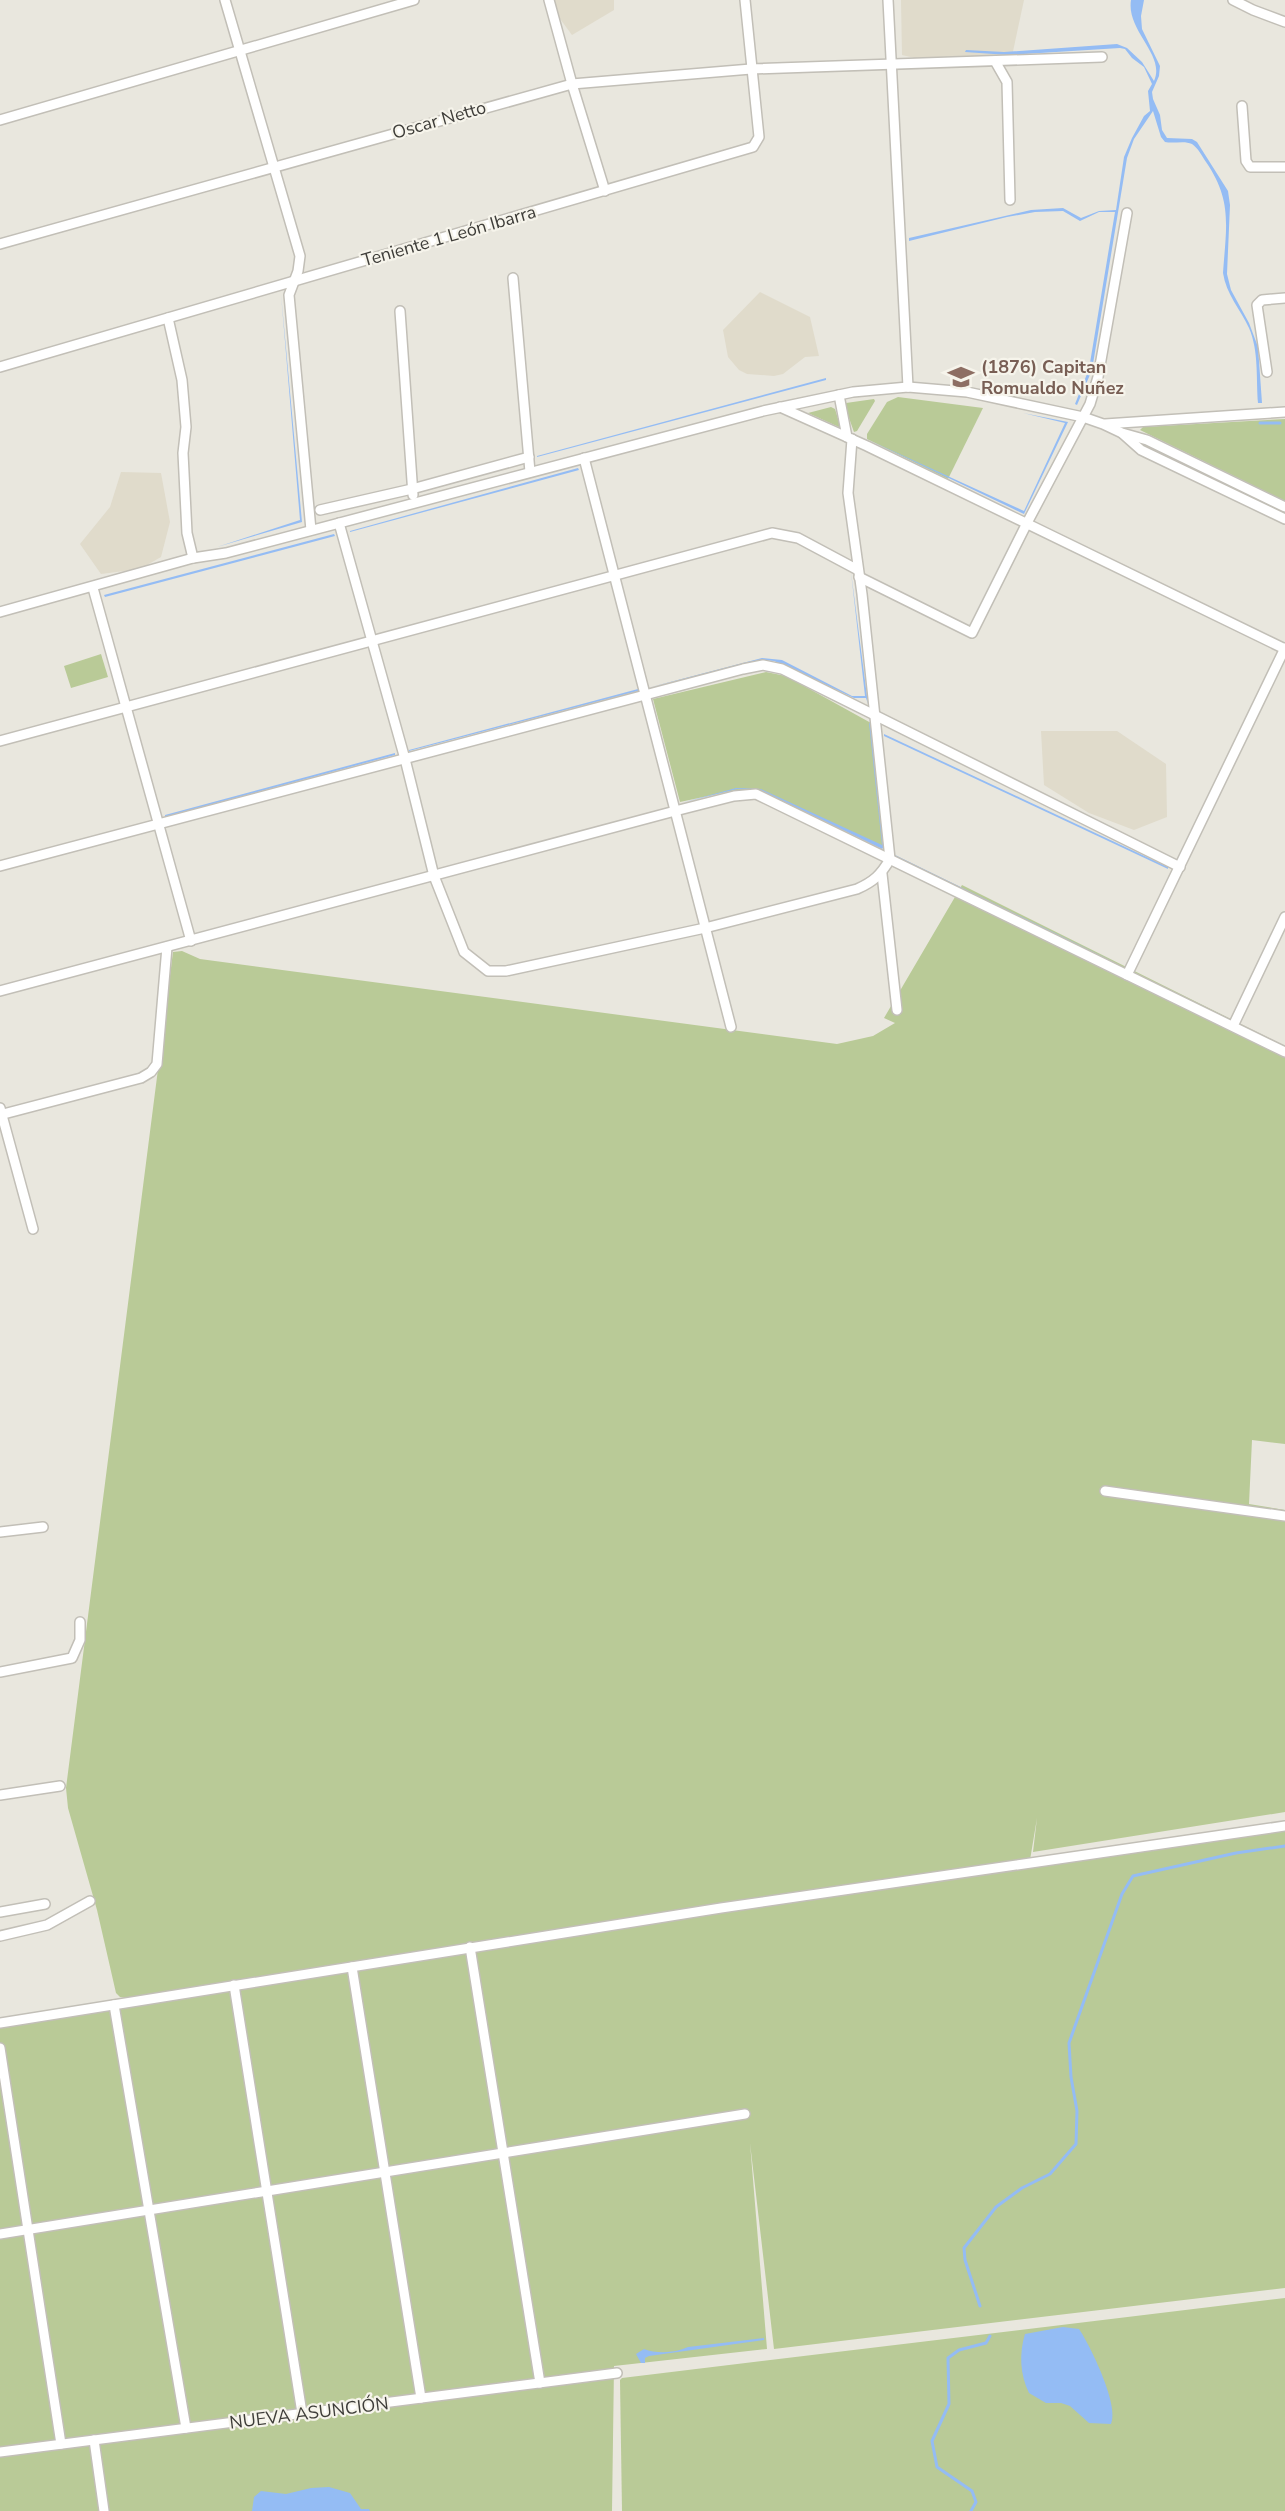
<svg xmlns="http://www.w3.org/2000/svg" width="1285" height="2511" font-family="'Nunito Sans',sans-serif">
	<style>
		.built { fill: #e0dbcb }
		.green { fill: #b9ca97 }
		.water { fill: #94bcf4 }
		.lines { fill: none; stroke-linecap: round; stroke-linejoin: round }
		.stream { stroke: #94bcf4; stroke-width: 3 }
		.street-casing { stroke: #c2bfb7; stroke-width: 12 }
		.street { stroke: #fff; stroke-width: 9 }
		.labels { text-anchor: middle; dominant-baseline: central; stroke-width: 4.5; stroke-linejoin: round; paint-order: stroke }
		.street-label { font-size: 18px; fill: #3e3d39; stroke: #f6f4eb }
		.education-label { font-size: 18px; font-weight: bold; fill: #785e54; stroke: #f6f4eb; text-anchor: start }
	</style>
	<rect width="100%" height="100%" fill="#e9e7de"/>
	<g class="built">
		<polygon points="552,0 614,0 614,10 572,35 555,12"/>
		<polygon points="901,0 1024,0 1012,56 957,68 902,55"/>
		<polygon points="760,292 810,317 819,356 805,357 783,374 774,376 747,374 739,370 728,357 723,330"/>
		<polygon points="121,472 161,473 170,522 161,557 140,569 101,574 80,544 110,507"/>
		<polygon points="1041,731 1117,731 1166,764 1167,817 1134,830 1089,813 1044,785"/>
	</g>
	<g class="green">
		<polygon points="898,397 983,408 948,479 867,439 867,434 887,402"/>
		<polygon points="874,399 875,401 857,431 854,432 845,407 846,403"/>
		<polygon points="831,407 835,409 841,428 808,413"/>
		<polygon points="1285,419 1285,501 1140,430 1143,427"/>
		<polygon points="101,654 108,677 71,688 64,666"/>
		<polygon points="766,672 786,676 871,723 883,848 760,791 736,790 680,802 653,699"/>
		<polygon points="962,885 1285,1046 1285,1444 1252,1440 1249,1504 1285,1510 1285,1812 1033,1852 1037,1818 1030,1860 131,1999 120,1997 116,1993 97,1910 68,1808 66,1788 173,952 182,951 200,959 837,1044 873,1036 895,1023 884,1018"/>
		<polygon points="1285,1828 1285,2288 774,2349 750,2143 767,2349 614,2366 612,2511 0,2511 0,2020"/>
		<polygon points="1285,2298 1285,2511 622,2511 620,2380 622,2378"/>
	</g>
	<g class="water">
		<path d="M1131,0h13l-3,16 1,13 18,37 -1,10 -7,16 1,7 7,16 2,15 5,8 25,1 5,3 31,49 2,14 -3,69 4,16 18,33 9,24 4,56h-4c-2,-24 1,-52 -9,-75 -9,-19 -23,-34 -26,-55 3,-45 10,-72 -17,-111 -4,-6 -8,-14 -14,-18 -8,-4 -18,0 -27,-2l-4,-5 -8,-26 -19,28 -7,19 -35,212 -15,35 -2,-1 14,-35 26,-157h-16l-19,9 -17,-10 -28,1 -28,5 -98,24v-3l122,-28 32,-2 18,10 18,-7 17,-1 8,-53 8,-19 12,-22 6,-5 -2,-20 4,-7 -8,-17 -12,-9 -7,-9 -5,-1 -112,7 -43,-3 1,-2 38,2 113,-8 10,4 15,14 12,19c12,-26 -28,-50 -23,-81z"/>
		<polygon points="281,294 302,522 217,547 300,520"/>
		<polygon points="826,378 826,380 537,457 537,456"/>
		<polygon points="1023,413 1068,422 1024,514 869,440 1024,511 1065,423"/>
		<polygon points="578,468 579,470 350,532 350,531"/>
		<polygon points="334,534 335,536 105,597 104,595"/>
		<polygon points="851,572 868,704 866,698 854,698 774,661 762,660 651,687 762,658 782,660 852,696 865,696"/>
		<polygon points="638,689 638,691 409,751 409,750"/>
		<polygon points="869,723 871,724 884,847 882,849 760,790 737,789 681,803 736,788 761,789 882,845"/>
		<polygon points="884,734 1168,867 1168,869 884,736"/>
		<polygon points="395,753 395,755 165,817 165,815"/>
		<polygon points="895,855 1123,966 895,857"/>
		<path d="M1063,2327l16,2c11,16 41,77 32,95l-22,-1 -19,-17 -9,-3h-15l-17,-10c-9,-18 -10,-40 -4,-59z"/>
		<path d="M764,2338v2l-115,16 -4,2v5h-4l-5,-9 8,-5c13,5 31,4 44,-2z"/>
		<polygon points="329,2487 350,2493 361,2509 369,2509 370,2511 252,2511 254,2497 261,2491 286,2494 311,2488"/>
	</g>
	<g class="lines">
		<g class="stream">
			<polyline points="1260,423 1280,423"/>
			<polyline points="980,2306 965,2260 964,2248 996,2207 1022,2188 1050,2174 1076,2144 1077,2111 1071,2077 1069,2043 1122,1894 1133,1876 1236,1853 1285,1846"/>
			<polyline points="971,2511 976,2502 972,2491 937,2467 932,2441 949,2404 948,2358 959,2350 986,2343 990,2336"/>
		</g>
		<g class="street-casing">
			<g id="street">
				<polyline points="225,0 300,256 298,271 289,295 311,530"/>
				<polyline points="549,0 572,84 605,191"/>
				<polyline points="888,0 908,387"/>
				<polyline points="1233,0 1253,10 1285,22"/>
				<polyline points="995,61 1007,82 1010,200"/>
				<polyline points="1242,106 1246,161 1250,167 1285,167"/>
				<polyline points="0,120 414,0"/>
				<polyline points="0,244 572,84 751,69 1102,57"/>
				<polyline points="513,278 530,472"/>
				<polyline points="400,311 413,495"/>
				<polyline points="168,318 182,380 186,427 183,453 187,533 193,558"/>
				<polyline points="0,367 753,147 759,137 745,0"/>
				<polyline points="1267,372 1257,305 1262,300 1285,298"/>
				<polyline points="839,395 847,437"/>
				<polyline points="780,407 867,446 1285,649"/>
				<polyline points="1105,424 1285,412"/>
				<polyline points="1123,434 1141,450 1285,519"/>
				<polyline points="584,458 731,1027"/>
				<polyline points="320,510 412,489 529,457"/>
				<path d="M339,523l66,236 29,117 30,76 24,19h18l199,-43 152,-39c16,-7 24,-14 33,-30l-28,-265 -14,-101 4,-54"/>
				<polyline points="859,577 972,633 1027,523 1090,404 1098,377 1127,213"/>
				<polyline points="93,588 191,941"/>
				<polyline points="0,612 193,558 226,553 763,411 853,392 908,387 967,392 1083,417 1103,424 1122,433 1147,440 1285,507"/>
				<polyline points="0,741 772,533 798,538 858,570"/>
				<polyline points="0,866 743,669 763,665 782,669 1180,867"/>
				<polyline points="882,874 897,1010"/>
				<polyline points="1127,975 1285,648"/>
				<polyline points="0,991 675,811 734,796 756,794 1285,1052"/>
				<polyline points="1233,1026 1285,917"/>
				<polyline points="0,1108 33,1229"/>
				<polyline points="0,1115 141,1078 151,1072 157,1064 167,947"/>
				<polyline points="1105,1491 1285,1516"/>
				<polyline points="0,1532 43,1527"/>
				<polyline points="0,1672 72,1658 80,1640 80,1622"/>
				<polyline points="0,1795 60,1786"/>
				<polyline points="0,1912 45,1904"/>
				<polyline points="0,1936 47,1925 90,1901"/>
				<polyline points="470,1947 540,2383"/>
				<polyline points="352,1967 421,2398"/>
				<polyline points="234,1985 302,2413"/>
				<polyline points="114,2005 186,2428"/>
				<polyline points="0,2023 721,1908 1285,1826"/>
				<polyline points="0,2048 61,2444"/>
				<polyline points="0,2234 745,2114"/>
				<polyline points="94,2440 104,2511"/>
				<polyline points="0,2452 617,2373"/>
			</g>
		</g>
		<use href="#street" class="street"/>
	</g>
	<defs>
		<g id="school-bare" transform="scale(2.07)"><path d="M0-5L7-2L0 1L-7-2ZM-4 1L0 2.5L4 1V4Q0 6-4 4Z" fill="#8d6e63" stroke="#f6f4eb" stroke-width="2.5" paint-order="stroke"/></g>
	</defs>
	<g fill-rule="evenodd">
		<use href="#school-bare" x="961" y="377"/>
	</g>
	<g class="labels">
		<g class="street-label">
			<text transform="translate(439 120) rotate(-16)">Oscar Netto</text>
			<text transform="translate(449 236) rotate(-16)">Teniente 1 León Ibarra</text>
			<text transform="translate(309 2413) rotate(-7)">NUEVA ASUNCIÓN</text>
		</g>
		<g class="education-label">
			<text x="981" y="367">(1876) Capitan<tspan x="981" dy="21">Romualdo Nuñez</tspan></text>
		</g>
	</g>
</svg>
